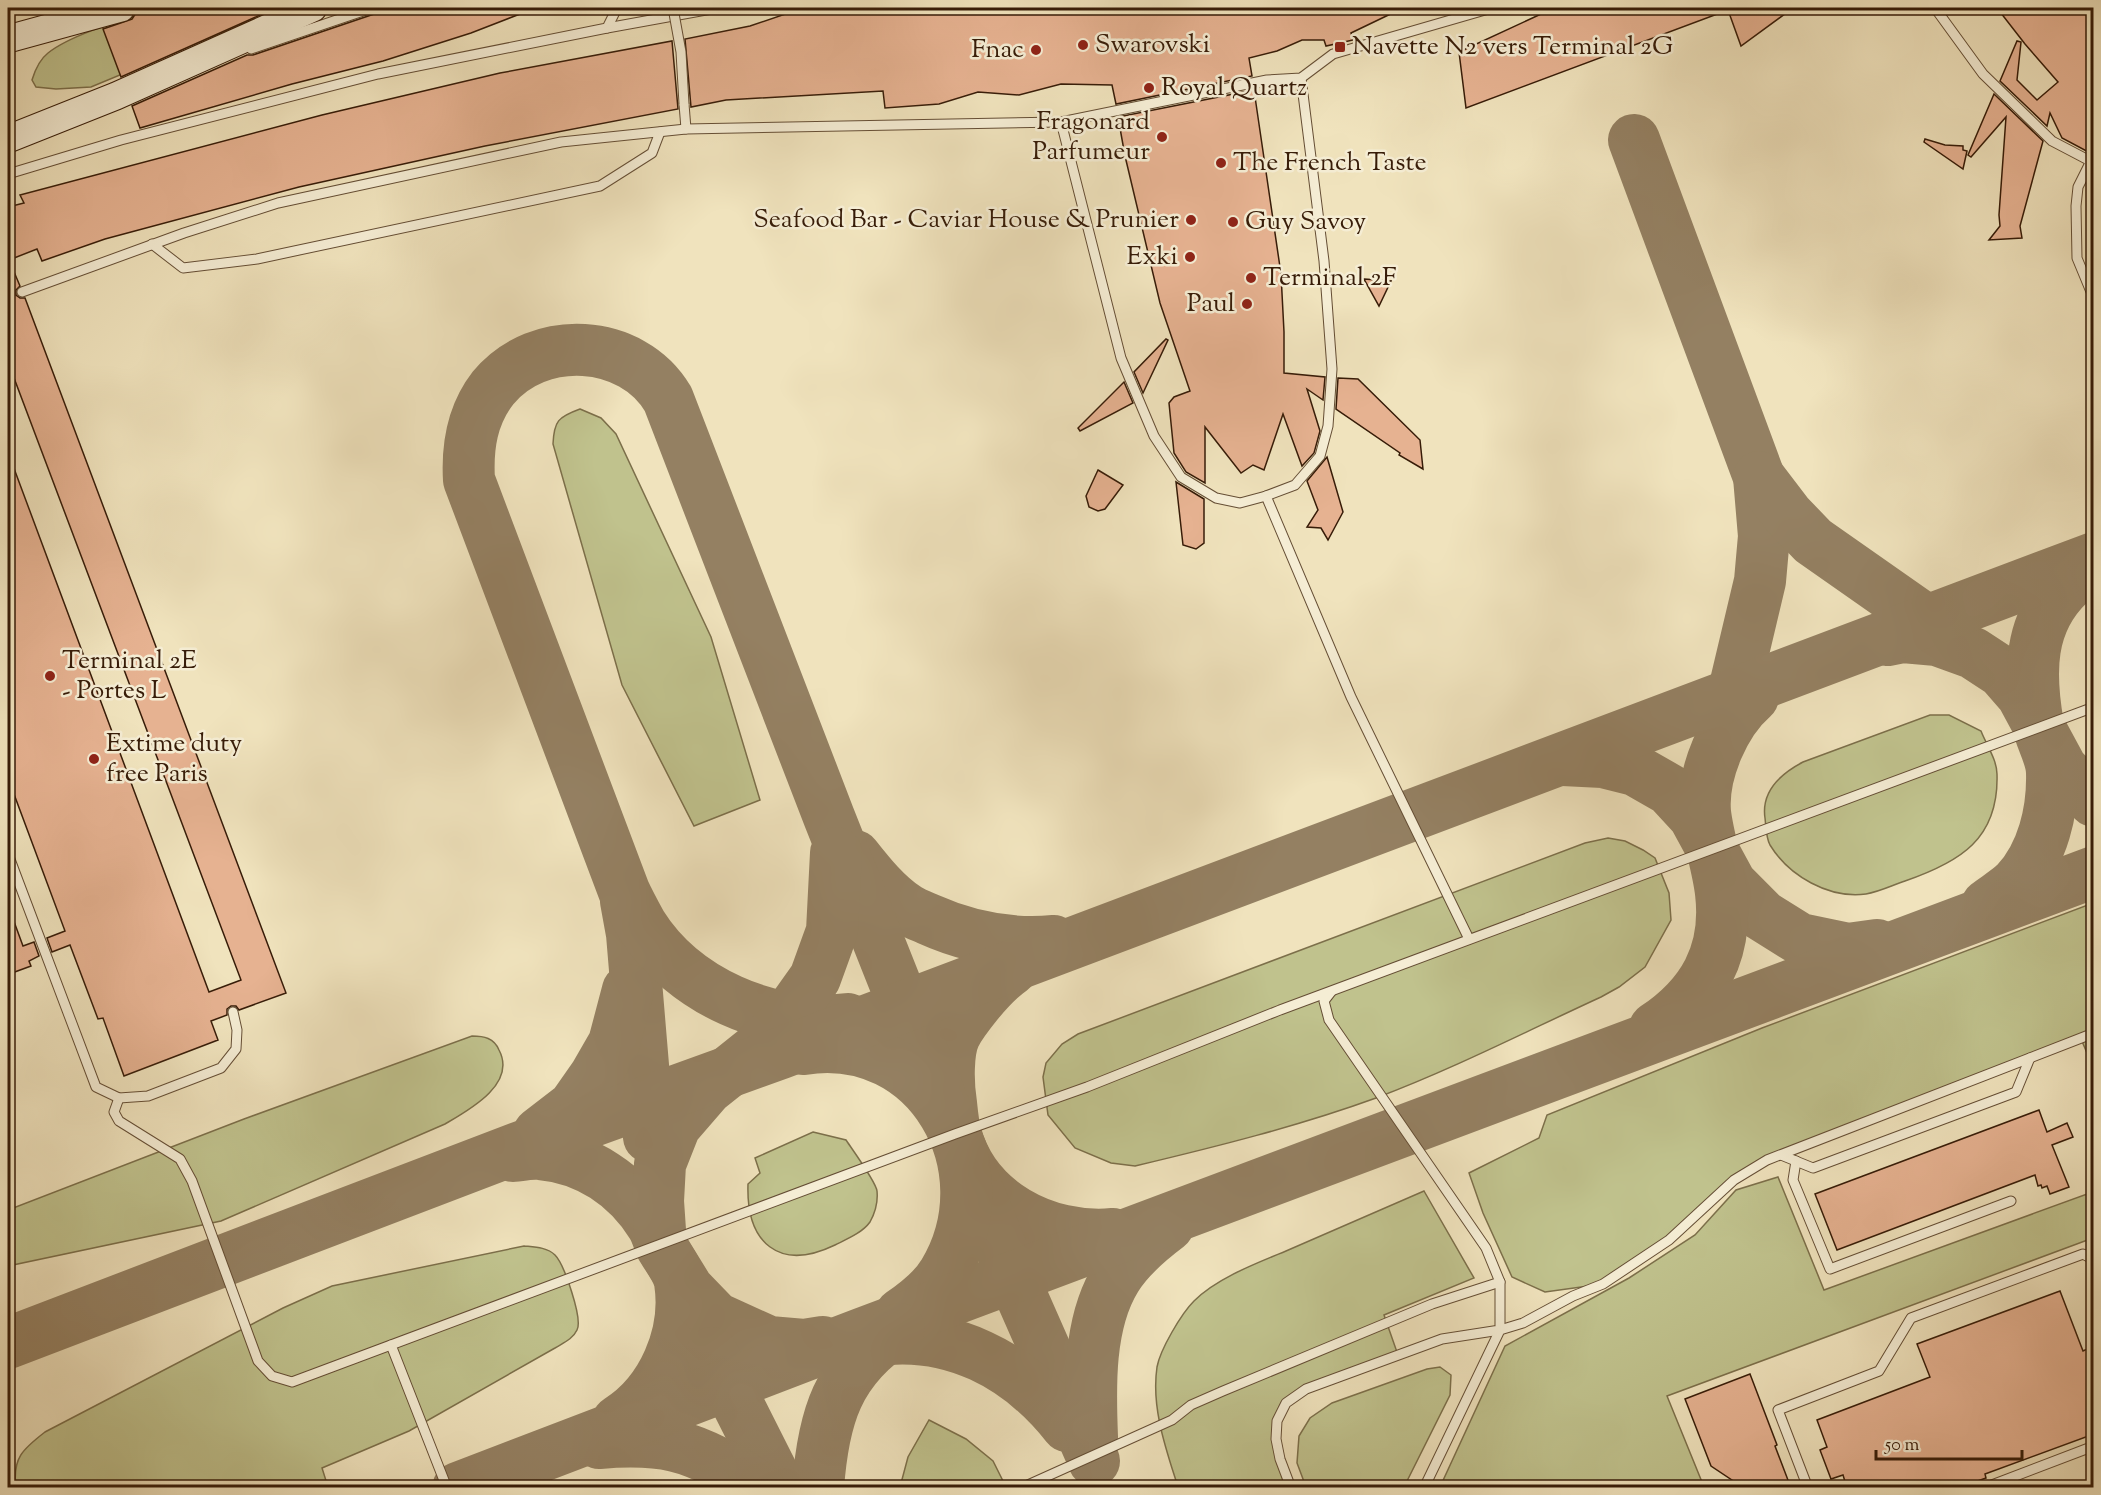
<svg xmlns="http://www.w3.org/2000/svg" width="2101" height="1495" font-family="'Sorts Mill Goudy',serif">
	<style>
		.green { fill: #c0c28d; stroke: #7c6f4a; stroke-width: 1.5 }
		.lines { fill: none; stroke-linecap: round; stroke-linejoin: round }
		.taxiway { stroke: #948062; stroke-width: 52 }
		.building { fill: #e6b291; stroke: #371c08; stroke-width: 1.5 }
		.lane-casing { stroke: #654e35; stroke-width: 11 }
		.secondary-casing { stroke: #371c08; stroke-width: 29 }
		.lane { stroke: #f5edd4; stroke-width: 9 }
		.secondary { stroke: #f5edd4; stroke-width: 27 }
		.lane-bridge-casing { stroke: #654e35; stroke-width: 11; stroke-linecap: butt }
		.lane-bridge { stroke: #f5edd4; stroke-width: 9 }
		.poi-dot { fill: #8f2418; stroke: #f5edd4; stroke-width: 2 }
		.labels { text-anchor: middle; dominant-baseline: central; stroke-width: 5; stroke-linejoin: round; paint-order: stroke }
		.poi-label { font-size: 26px; fill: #371c08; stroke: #f5edd4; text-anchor: start }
	</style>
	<rect width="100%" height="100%" fill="#f0e3bd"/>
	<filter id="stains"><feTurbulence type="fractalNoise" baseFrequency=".00333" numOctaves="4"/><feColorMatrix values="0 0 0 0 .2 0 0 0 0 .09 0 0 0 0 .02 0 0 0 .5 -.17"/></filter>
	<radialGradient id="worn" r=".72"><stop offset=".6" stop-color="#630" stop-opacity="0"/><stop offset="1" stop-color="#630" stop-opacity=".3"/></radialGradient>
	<g class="green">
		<path d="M161,8h98l3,8 -171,71 -35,2 -20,-2 -4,-7c3,-10 7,-20 16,-27 25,-20 82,-35 113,-45z"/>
		<path d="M580,409l21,9 15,16 95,203 49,163 -66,26 -72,-141 -69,-241c1,-23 5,-27 27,-35z"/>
		<path d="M1930,715h19l32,16c5,13 16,29 16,43 2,65 -37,88 -92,107 -12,4 -26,11 -39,13 -37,5 -77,-18 -96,-49 -4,-7 -4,-19 -5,-27 -4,-27 17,-45 38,-56z"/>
		<path d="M1608,838l17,3 18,9 12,8 14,35 2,27 -26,47 -26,20 -18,10c-74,34 -148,72 -225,101 -77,28 -161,49 -241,68l-24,-3 -36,-15 -27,-33 -5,-38 3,-14 16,-19 16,-10 507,-191z"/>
		<polygon points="2093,903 2093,1067 2081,1039 1767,1160 1734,1180 1669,1240 1603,1284 1545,1292 1512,1277 1483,1213 1469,1173 1539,1138 1547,1115 1762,1028"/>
		<path d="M472,1036c12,0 22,2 27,14 18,34 -30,60 -54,74l-224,97 -213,45v-56l236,-91z"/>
		<path d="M813,1132l33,8c6,9 30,42 31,51 1,10 -2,22 -7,31 -8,11 -23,17 -35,23 -56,27 -89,-2 -87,-61l12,-11 -5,-15z"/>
		<polygon points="1778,1177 1824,1290 2087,1194 2093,1196 2093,1238 1667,1396 1704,1487 1440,1487 1505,1346 1629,1278 1695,1235 1736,1190"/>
		<path d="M1424,1191l50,87 -90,37 14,40 -92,34 -20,14 -9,18 12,66h-111c-12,-38 -27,-79 -21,-120 3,-17 24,-53 37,-66 23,-23 63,-38 92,-50 46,-20 92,-40 138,-60z"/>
		<path d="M524,1246c10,1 23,1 31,9 9,9 28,64 22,75 -4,9 -14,13 -22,18l-146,83 -87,37 6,19 -312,1c-4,-30 7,-39 29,-56l238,-124 49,-22z"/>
		<polygon points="1440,1367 1451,1375 1450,1395 1404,1487 1306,1487 1297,1463 1299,1436 1310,1418 1332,1403 1427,1369"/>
		<polygon points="929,1420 966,1439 993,1461 1006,1487 900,1487 908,1457"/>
	</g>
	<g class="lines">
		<g class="taxiway">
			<polyline points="1634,140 1759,477 1764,536 1760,581 1727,720"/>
			<polyline points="1759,477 1788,515 1813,541 1950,637"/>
			<polyline points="1888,640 1903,637 1937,640 1973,653 2002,672 2022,695 2062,769 2094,801"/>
			<polyline points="1563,760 1603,762 1635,770 1670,790 1694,816 1731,884 1763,916 1800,939 1848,949 1877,945"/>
			<path d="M855,856c15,19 31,39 52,53 6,4 14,7 21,10 40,18 82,26 126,22"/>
			<polyline points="626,901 632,934 649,1137"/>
			<path d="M1987,905c9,-7 21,-14 29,-22 27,-29 37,-72 36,-110 0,-16 -11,-33 -14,-48 -9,-52 -10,-102 31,-141 8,-7 15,-14 25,-20"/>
			<path d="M1012,969c-13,9 -23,20 -33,32 -8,10 -18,22 -24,34 -8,17 -7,49 -4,68 1,10 2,22 5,32 19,68 90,105 157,99"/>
			<path d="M848,1019c-78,10 -165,-28 -207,-95 -6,-11 -12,-22 -17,-33l-155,-411c-2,-34 3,-65 24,-92 45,-55 139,-50 175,11l161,418 133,335 51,125 81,184"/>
			<path d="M1655,1028c48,-32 73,-75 66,-135 -3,-27 -13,-54 -16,-81 -3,-39 19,-90 48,-115"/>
			<path d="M803,1049c126,-20 204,119 141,224 -10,17 -27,30 -43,41"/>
			<polyline points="539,1133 574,1106 595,1076 614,1043 628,990"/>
			<path d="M513,1156c9,-1 18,-3 27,-2 47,4 87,31 112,71 4,6 6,14 9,21 6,11 17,24 19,36 8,52 -17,111 -62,139"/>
			<path d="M871,1341c79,-13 148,24 196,85"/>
			<polyline points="823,1342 804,1345 769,1342 716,1318 688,1289 661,1245 658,1201 660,1164 675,1126 707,1089 757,1049 781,1026 815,978 832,931 836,853"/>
			<polyline points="8,1343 518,1148 781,1053 2094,558"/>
			<polyline points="712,1353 780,1488"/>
			<path d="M1092,1437c-2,-50 -4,-114 24,-159 13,-21 32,-37 52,-52"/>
			<path d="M599,1443c25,-2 51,-3 76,3 26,6 62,25 84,42"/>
			<polyline points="458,1488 861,1334 2094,872"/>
			<path d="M818,1488c5,-70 19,-119 81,-159"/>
		</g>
	</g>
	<g class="building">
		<polygon points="136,8 276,8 121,77 103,29 132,19 136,13"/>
		<polygon points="379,8 533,9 471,33 383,61 292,84 140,128 132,106 247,55 253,55 374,14"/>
		<polygon points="803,8 1403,8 1351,33 1353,40 1326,46 1324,40 1302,40 1277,51 1249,58 1252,76 1116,104 1112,85 1061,84 1019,95 978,92 939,104 885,108 883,91 726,100 691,107 685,39 750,26"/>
		<polygon points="1554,8 1793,8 1741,46 1728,10 1466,108 1459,52"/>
		<polygon points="1997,8 2094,8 2094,155 2062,138 2050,113 2047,126 2000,81 2017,41 2021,42 2017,80 2037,100 2058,82 2025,44"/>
		<polygon points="672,41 678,109 485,146 299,187 105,239 42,261 37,249 9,260 20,286 16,290 16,295 20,298 25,298 286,993 239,1010 236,1006 231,1006 227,1009 227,1015 211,1021 218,1040 124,1076 103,1018 98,1019 70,945 52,952 47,938 65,931 8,778 8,455 9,455 209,992 241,980 8,362 8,207 24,203 20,195 322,115 500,73"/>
		<polygon points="1254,90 1281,274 1284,332 1284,373 1325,377 1323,400 1307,389 1320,431 1314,453 1302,466 1283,414 1264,470 1253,465 1241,473 1205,427 1205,483 1186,472 1174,453 1169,403 1174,397 1190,391 1160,303 1125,156 1118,117"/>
		<polygon points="1994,94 2043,141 2020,226 2022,238 1989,240 2000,226 1999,215 2006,117 1971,157 1968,155"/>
		<polygon points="1925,139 1945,145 1963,146 1963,150 1967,151 1963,169 1924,142"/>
		<polygon points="1364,279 1391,281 1379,306"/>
		<polygon points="1166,339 1168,340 1143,393 1134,372"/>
		<polygon points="1338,378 1358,379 1420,440 1423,469 1399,455 1400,453 1336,409"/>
		<polygon points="1124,382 1133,403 1080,431 1078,428"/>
		<polygon points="1327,457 1343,512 1328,540 1321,528 1307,527 1318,510 1307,481"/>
		<polygon points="1098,470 1123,485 1105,509 1098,511 1089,507 1086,496"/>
		<polygon points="1176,482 1204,499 1204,543 1196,549 1183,545"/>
		<polygon points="8,908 9,908 23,946 34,942 39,956 29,961 31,966 12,973 8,961"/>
		<polygon points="2039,1110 2047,1132 2067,1123 2073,1137 2052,1145 2069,1187 2050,1194 2047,1186 2042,1188 2041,1185 2038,1186 2035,1175 1837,1250 1815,1194"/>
		<polygon points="2060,1291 2083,1351 2094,1346 2094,1434 1985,1474 1986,1478 1958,1488 1847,1488 1843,1475 1831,1479 1820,1450 1827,1447 1817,1420 1930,1377 1917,1344"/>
		<polygon points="1750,1374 1777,1445 1775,1446 1791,1488 1744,1488 1711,1466 1685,1399"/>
	</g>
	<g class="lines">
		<g class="lane-casing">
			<g id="lane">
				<polyline points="1935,8 1983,74 2052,141 2094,163"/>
				<polyline points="607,28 717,8"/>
				<polyline points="251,49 372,8"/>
				<polyline points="684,104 686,129"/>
				<polyline points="1061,122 1121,358 1154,436 1181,477 1216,498 1240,503 1266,496 1295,485 1320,456 1328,426 1332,369 1324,261 1301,78"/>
				<polyline points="2090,163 2078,187 2076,206 2077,258 2094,299"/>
				<polyline points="8,174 121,140 378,74 607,28 617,8"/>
				<polyline points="152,244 183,268 257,259 600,186 652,153 660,132"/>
				<polyline points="22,292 184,233 278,203 561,142 686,129 1061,122 1267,80 1301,78 1333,54 1492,8"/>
				<polyline points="1266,496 1351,697 1469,939"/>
				<polyline points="8,854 96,1087 119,1098 148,1096 221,1068 236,1049 237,1030 233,1012"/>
				<polyline points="119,1098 114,1112 119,1121 180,1159 192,1181 258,1361 272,1376 292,1382 955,1134 1087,1087 1280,1010 2094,707"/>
				<polyline points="1781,1155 1813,1168 2016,1092 2030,1058"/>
				<polyline points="1796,1161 1793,1180 1830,1269 2011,1201"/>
				<polyline points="391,1345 447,1488"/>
				<polyline points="1021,1488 1172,1420 1191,1405 1223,1391 1432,1304 1500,1282"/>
				<polyline points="1291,1488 1280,1459 1276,1439 1277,1421 1286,1403 1306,1389 1442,1339 1500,1330 1500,1282 1486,1248 1329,1020 1324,1001 1331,992"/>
				<polyline points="1424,1488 1500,1330 1523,1323 1573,1296 1603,1284 1669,1240 1734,1180 1767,1160 2094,1033"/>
				<polyline points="1808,1488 1778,1410 1879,1371 1911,1318 2083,1254 2094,1260"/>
				<polyline points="1984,1488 2094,1446"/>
			</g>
		</g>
		<g class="secondary-casing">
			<g id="secondary">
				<polyline points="8,39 121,8"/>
				<polyline points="8,139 116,96 313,8"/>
			</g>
		</g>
		<use href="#lane" class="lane"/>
		<use href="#secondary" class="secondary"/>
		<g class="lane-bridge-casing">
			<polyline id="lane-bridge" points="673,8 681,52 684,104"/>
		</g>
		<use href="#lane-bridge" class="lane-bridge"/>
	</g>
	<g class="poi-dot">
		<circle cx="1083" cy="45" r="6"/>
		<rect x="1334" y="41" width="12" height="12" rx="3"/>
		<circle cx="1036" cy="50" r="6"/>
		<circle cx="1149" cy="88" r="6"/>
		<circle cx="1162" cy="137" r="6"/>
		<circle cx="1221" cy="163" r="6"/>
		<circle cx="1191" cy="220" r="6"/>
		<circle cx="1233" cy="222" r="6"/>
		<circle cx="1190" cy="257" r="6"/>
		<circle cx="1251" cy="278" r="6"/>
		<circle cx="1247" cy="304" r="6"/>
		<circle cx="50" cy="676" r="6"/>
		<circle cx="94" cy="759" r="6"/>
	</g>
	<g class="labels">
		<g class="poi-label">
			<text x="1095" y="45">Swarovski</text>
			<text x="1352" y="47">Navette N2 vers Terminal 2G</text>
			<text x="1024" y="50" text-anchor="end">Fnac</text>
			<text x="1161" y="88">Royal Quartz</text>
			<text x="1150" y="122" text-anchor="end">Fragonard<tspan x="1150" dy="30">Parfumeur</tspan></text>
			<text x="1233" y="163">The French Taste</text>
			<text x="1179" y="220" text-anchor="end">Seafood Bar - Caviar House &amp; Prunier</text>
			<text x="1245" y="222">Guy Savoy</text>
			<text x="1178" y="257" text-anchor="end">Exki</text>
			<text x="1263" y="278">Terminal 2F</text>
			<text x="1235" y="304" text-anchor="end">Paul</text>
			<text x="62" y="661">Terminal 2E<tspan x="62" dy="30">- Portes L</tspan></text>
			<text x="106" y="744">Extime duty<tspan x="106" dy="30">free Paris</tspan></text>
		</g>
	</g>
	<rect width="2101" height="1495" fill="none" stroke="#f0e3bd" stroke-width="30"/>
	<rect x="9" y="9" width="2083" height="1477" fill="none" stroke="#371c08" stroke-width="3"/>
	<rect x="15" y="15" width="2071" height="1465" fill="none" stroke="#371c08" stroke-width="1.5"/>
	<path d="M1876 1450v9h146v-9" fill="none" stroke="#371c08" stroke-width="3"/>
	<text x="1885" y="1450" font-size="18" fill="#371c08" stroke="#f5edd4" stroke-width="4.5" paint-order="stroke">50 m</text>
	<rect width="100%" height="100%" filter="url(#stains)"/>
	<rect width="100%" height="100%" fill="url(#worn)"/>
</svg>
